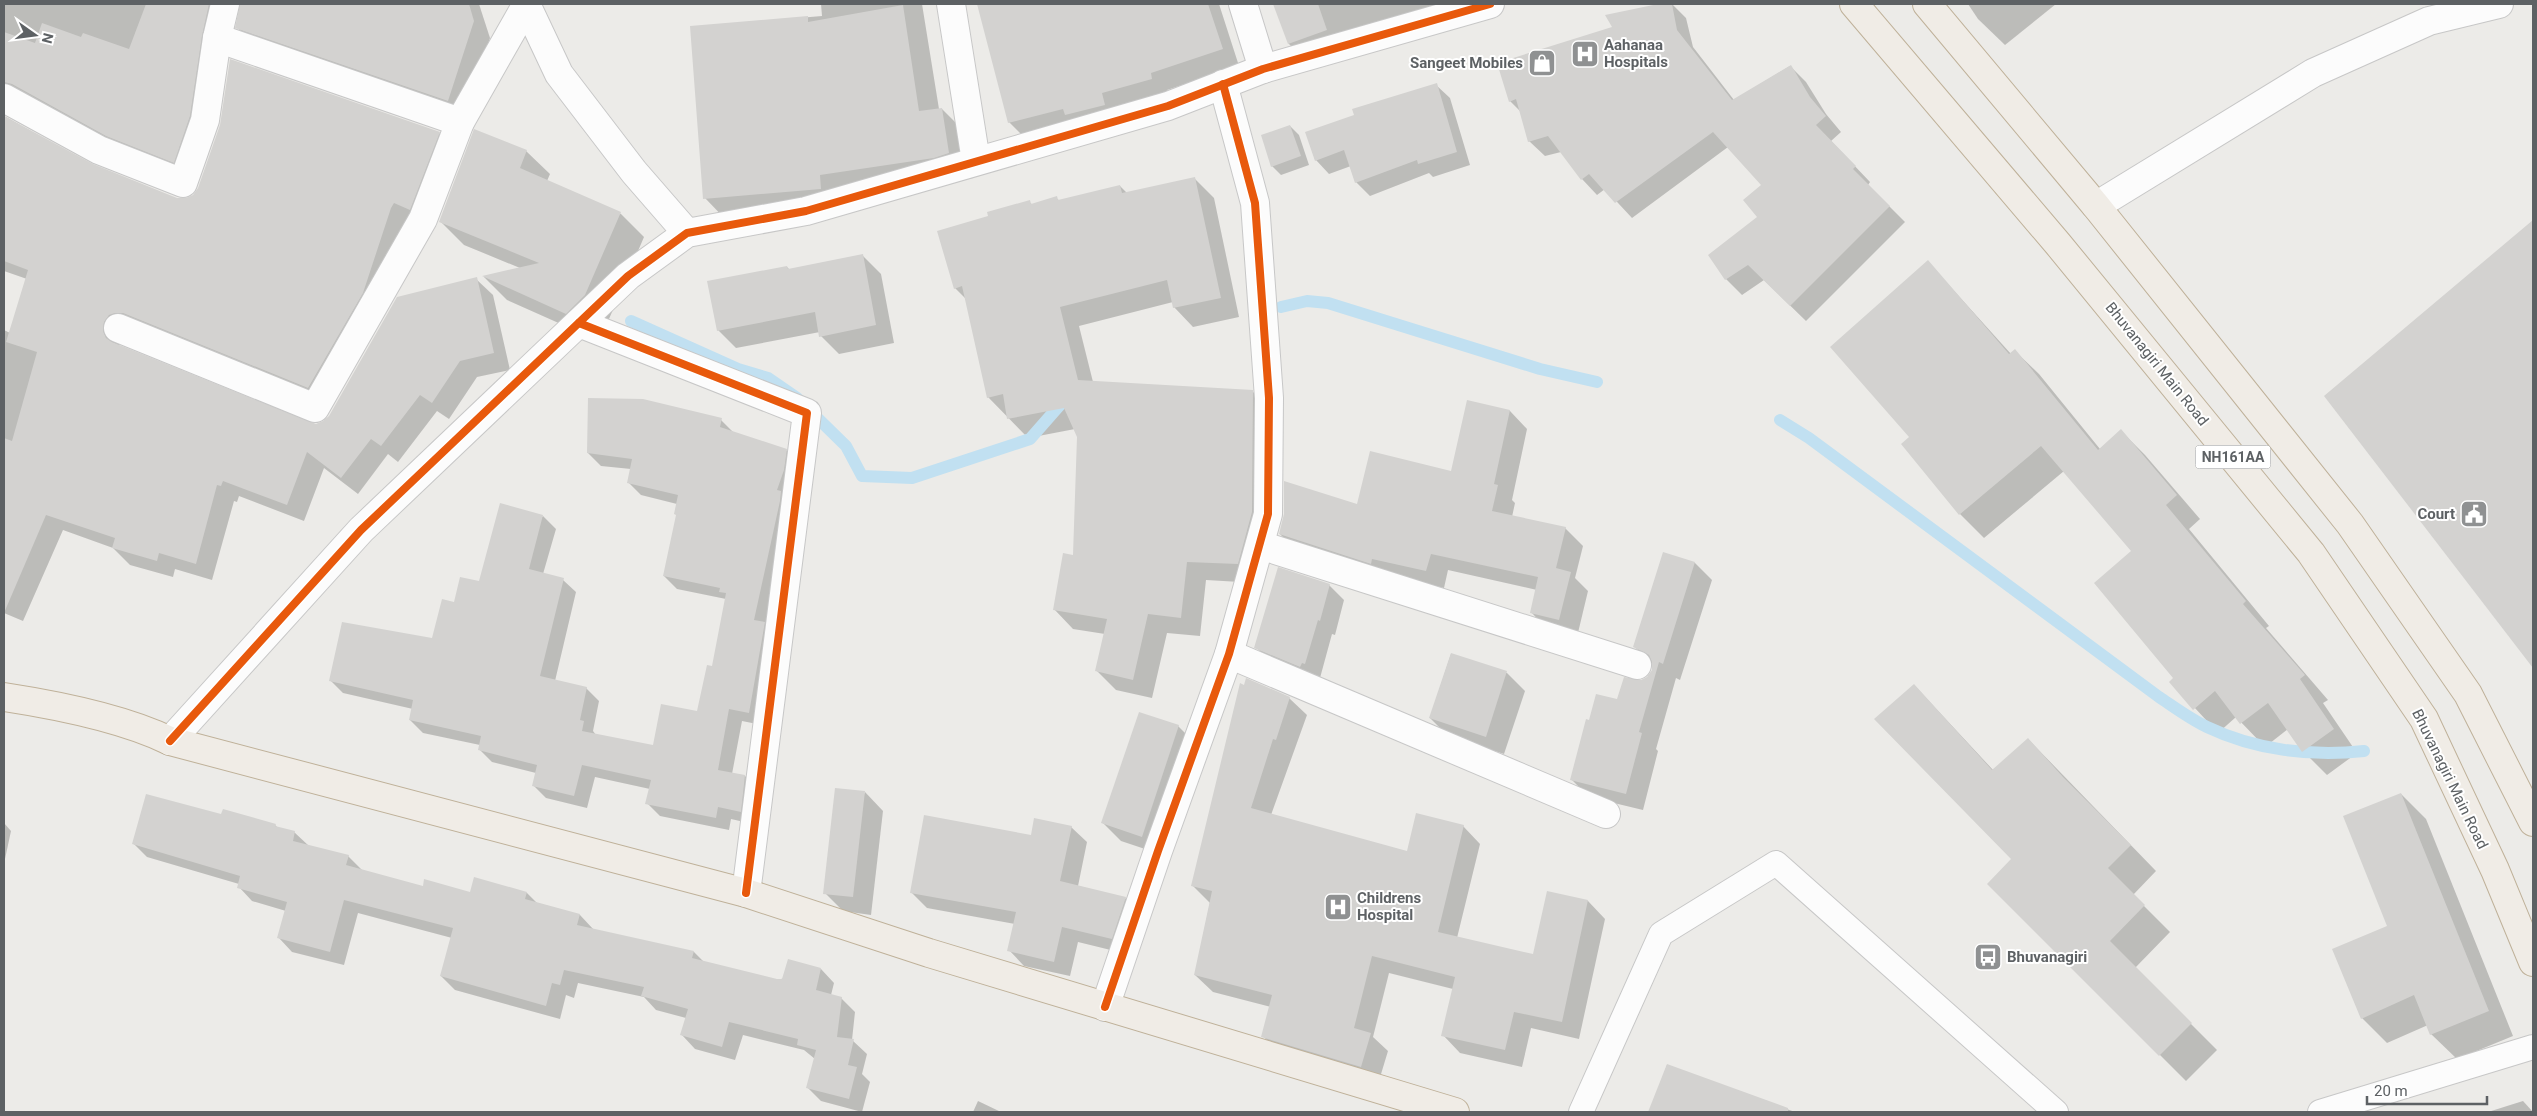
<svg xmlns="http://www.w3.org/2000/svg" width="2537" height="1116" font-family="Roboto,sans-serif">
	<style>
		.shadow { fill: #0003 }
		.lines { fill: none; stroke-linecap: round; stroke-linejoin: round }
		.stream { stroke: #c1e0f1; stroke-width: 12 }
		.building { fill: #d3d2d0 }
		.service-casing { stroke: #c7c7c7; stroke-width: 26 }
		.minor-casing { stroke: #c7c7c7; stroke-width: 30 }
		.tertiary-casing { stroke: #c7c7c7; stroke-width: 30 }
		.trunk-casing { stroke: #bfb199; stroke-width: 30 }
		.service { stroke: #fcfcfc; stroke-width: 24 }
		.minor { stroke: #fcfcfc; stroke-width: 28 }
		.tertiary { stroke: #fcfcfc; stroke-width: 28 }
		.trunk { stroke: #f0ece6; stroke-width: 28 }
		.cycleway-casing { stroke: #fff; stroke-width: 11 }
		.cycleway { stroke: #e8590c; stroke-width: 8 }
		.labels { text-anchor: middle; dominant-baseline: central; stroke-width: 4; stroke-linejoin: round; paint-order: stroke }
		.shield { fill: #fff; stroke: #8e9092; stroke-width: 1 }
		.shield-label { font-size: 14px; font-weight: bold; fill: #5d6164 }
		.poi-label { font-size: 15px; font-weight: bold; fill: #5d6164; stroke: #fff; text-anchor: start }
		.street-label { font-size: 15px; fill: #5d6164; stroke: #fff }
	</style>
	<rect width="100%" height="100%" fill="#ecebe8"/>
	<g class="shadow">
		<polygon points="4,4 219,4 190,178 7,107 4,116 91,165 177,199 185,200 439,133 455,149 325,404 120,338 119,346 316,425 324,422 476,279 493,295 510,370 477,377 449,419 437,411 398,462 388,454 358,494 324,468 304,521 239,496 237,502 234,501 212,580 175,569 173,577 130,565 113,548 63,530 23,621 4,613 4,330 10,333 27,279 4,271"/>
		<polygon points="241,4 479,4 490,38 464,117 253,44 237,27"/>
		<polygon points="821,4 922,4 939,109 942,109 966,133 973,178 844,199 729,223 705,198 691,27 822,16"/>
		<polygon points="978,4 1219,4 1239,66 1167,90 1168,95 1026,139 1009,122"/>
		<polygon points="1275,4 1473,4 1306,61 1289,44"/>
		<polygon points="1664,4 1672,4 1686,18 1693,47 1734,100 1790,66 1806,82 1826,114 1841,132 1831,141 1870,182 1868,185 1905,222 1806,321 1764,280 1742,295 1726,279 1759,218 1763,185 1728,147 1632,218 1605,189 1597,195 1582,179 1561,152 1545,156 1529,141 1522,113 1510,101 1614,28 1607,16"/>
		<polygon points="1968,4 2056,4 2005,45 1978,19"/>
		<polygon points="1436,85 1450,98 1470,165 1433,177 1429,173 1370,196 1356,182 1351,166 1329,174 1316,160"/>
		<polygon points="1290,126 1299,135 1309,165 1281,175 1272,166"/>
		<polygon points="526,151 550,174 547,181 621,214 644,237 609,319 590,337 507,300 484,277 520,268 464,245 440,221"/>
		<polygon points="1195,179 1214,198 1239,317 1193,327 1174,307 1173,302 1079,326 1093,382 1252,391 1272,410 1257,583 1206,580 1200,636 1167,633 1152,698 1116,690 1096,670 1105,634 1073,629 1054,609 1075,557 1078,437 1075,429 1028,438 988,397 966,299 955,288 990,217 1029,202 1033,205 1056,198 1060,201 1120,186 1127,193"/>
		<polygon points="2533,222 2533,661 2517,645 2325,396"/>
		<polygon points="863,256 881,274 894,343 839,354 821,336 820,332 736,348 718,330 787,267 790,270"/>
		<polygon points="1928,262 2011,354 2015,351 2039,374 2100,449 2121,431 2145,455 2200,519 2189,529 2269,626 2266,628 2328,700 2323,703 2357,753 2327,775 2303,751 2288,729 2265,747 2236,717 2218,733 2171,682 2175,678 2133,552 2064,471 1984,538 1960,514 1911,437"/>
		<polygon points="1468,402 1510,411 1527,429 1512,500 1515,503 1512,517 1565,528 1583,546 1575,578 1588,591 1577,637 1548,630 1531,612 1537,590 1448,570 1444,588 1297,552 1280,534 1452,473"/>
		<polygon points="721,420 734,433 786,450 799,463 762,725 742,721 732,774 745,776 758,789 753,824 731,819 729,830 660,816 647,803 650,789 595,777 587,808 546,798 533,785 536,773 492,762 479,749 480,745 423,733 410,720 413,709 343,693 330,680 433,640 455,604 479,582 543,516 556,529 543,574 563,580 576,592 555,681 586,688 599,701 593,731 596,735 654,746 698,712 713,668 726,599 677,589 664,576 677,516 677,504 641,495 628,482 631,469 601,466 588,453"/>
		<polygon points="1664,554 1695,563 1712,580 1680,680 1676,678 1656,749 1658,751 1643,810 1589,797 1572,780 1590,721 1648,678 1653,671 1653,665 1635,647"/>
		<polygon points="1329,585 1344,600 1335,635 1332,634 1320,678 1271,662 1256,647"/>
		<polygon points="1451,654 1507,673 1525,691 1504,754 1448,736 1430,718"/>
		<polygon points="1914,685 1994,771 2028,739 2156,871 2133,895 2170,932 2135,968 2217,1050 2186,1081 1989,884 2013,859"/>
		<polygon points="1289,698 1307,715 1271,815 1408,852 1463,826 1480,844 1457,938 1534,955 1548,893 1588,901 1605,919 1579,1039 1531,1028 1522,1067 1460,1053 1443,1035 1453,989 1389,973 1373,1037 1388,1051 1378,1084 1280,1054 1263,1036 1271,1007 1213,992 1195,975 1210,903 1192,885"/>
		<polygon points="1178,726 1197,745 1160,854 1121,841 1103,823"/>
		<polygon points="865,792 883,811 871,915 843,911 825,893"/>
		<polygon points="2401,794 2426,819 2513,1036 2457,1059 2431,1034 2428,1025 2387,1043 2362,1018 2388,927"/>
		<polygon points="222,816 275,825 278,828 294,832 309,846 348,856 363,871 424,887 471,893 527,893 537,903 580,915 594,930 694,952 704,962 777,980 821,969 834,983 831,995 841,998 855,1012 852,1040 867,1054 862,1074 870,1082 862,1112 821,1101 807,1087 815,1059 804,1050 743,1035 735,1060 695,1049 682,1035 686,1018 656,1010 644,997 578,983 574,998 566,995 560,1019 455,990 441,976 452,938 358,913 344,965 292,952 279,938 286,911 252,901 239,887 239,884 147,857 133,843"/>
		<polygon points="4,823 11,831 5,859 4,859"/>
		<polygon points="1071,827 1087,842 1078,886 1125,898 1141,914 1127,954 1078,942 1070,976 1024,966 1009,950 1015,924 927,908 912,893"/>
		<polygon points="1667,1065 1795,1112 1650,1112"/>
		<polygon points="978,1101 1001,1112 973,1112"/>
		<polygon points="2523,1101 2533,1112 2488,1112"/>
	</g>
	<g class="lines">
		<g class="stream">
			<polyline points="1281,307 1307,301 1328,303 1540,369 1597,382"/>
			<polyline points="631,321 738,369 768,378 797,398 846,446 862,476 912,478 1030,439 1066,398"/>
			<path d="M1780,420l29,18 350,259c15,10 31,22 48,30 48,23 105,30 157,24"/>
		</g>
	</g>
	<g class="building">
		<polygon points="146,4 209,4 202,36 190,116 174,163 106,136 12,84 4,82 4,32 35,43 42,23 81,37 83,33 129,49"/>
		<polygon points="240,4 469,4 474,21 448,101 235,28"/>
		<polygon points="977,4 1208,4 1223,49 1151,73 1152,79 1102,93 1105,105 1065,115 1063,109 1008,123"/>
		<polygon points="1273,4 1318,4 1327,30 1288,44"/>
		<polygon points="1658,4 1672,4 1677,30 1732,100 1791,65 1810,97 1826,116 1816,125 1856,166 1853,169 1890,206 1790,306 1748,265 1725,280 1708,255 1757,217 1743,200 1761,185 1713,132 1615,203 1589,174 1581,180 1548,136 1528,142 1516,99 1509,102 1497,63 1612,27 1605,15"/>
		<polygon points="903,5 919,111 942,108 949,153 934,158 820,175 821,189 703,199 690,26 808,16 808,22"/>
		<polygon points="230,59 440,132 410,210 394,203 391,208 363,293 308,388 123,313 115,313 109,315 104,322 103,331 106,338 112,342 316,424 323,421 329,416 397,297 477,277 494,353 460,361 432,403 420,395 381,446 371,439 341,478 307,452 287,505 223,481 221,486 217,485 196,564 159,553 157,561 112,548 115,538 46,515 4,613 4,438 12,441 37,352 6,342 28,270 4,261 4,116 93,164 177,198 186,198 193,195 198,188 220,125"/>
		<polygon points="1437,83 1457,152 1418,164 1417,160 1355,183 1344,150 1315,161 1305,132 1354,115 1352,109"/>
		<polygon points="1290,125 1301,156 1271,167 1261,135"/>
		<polygon points="474,129 527,150 520,168 621,212 585,295 566,314 482,276 539,263 439,222"/>
		<polygon points="1195,177 1221,298 1173,308 1167,280 1060,307 1078,380 1253,390 1252,512 1238,564 1187,562 1181,618 1148,614 1133,680 1095,671 1107,619 1053,610 1063,553 1073,555 1077,437 1064,408 1007,419 1003,394 987,398 962,286 954,289 937,231 988,216 987,212 1030,200 1031,204 1057,196 1058,200 1120,185 1122,193"/>
		<polygon points="2533,220 2533,668 2324,396"/>
		<polygon points="863,254 876,325 819,337 815,312 717,331 707,281 787,266 788,269"/>
		<polygon points="1928,260 2009,354 2015,349 2098,450 2121,429 2177,495 2166,505 2246,601 2243,604 2305,675 2300,679 2334,729 2302,752 2268,703 2240,724 2215,691 2193,710 2169,682 2173,678 2094,583 2131,551 2041,446 1959,515 1901,444 1909,437 1830,347"/>
		<polygon points="588,398 643,399 722,418 720,427 787,449 784,470 777,490 781,491 780,501 754,620 765,622 749,713 729,709 718,770 745,775 741,812 718,807 716,818 645,804 651,780 582,765 574,796 532,786 537,765 478,750 481,736 409,720 413,700 329,681 342,622 432,638 442,599 454,602 460,577 479,581 500,503 543,515 529,569 564,578 540,676 587,687 580,720 584,721 582,731 653,745 661,704 697,711 707,665 712,666 726,593 719,592 720,588 663,576 676,515 674,514 678,495 627,483 632,459 587,453"/>
		<polygon points="1467,400 1510,410 1494,484 1498,485 1492,511 1566,527 1556,568 1571,572 1559,620 1530,613 1538,577 1431,554 1426,571 1372,559 1371,564 1279,534 1284,514 1284,481 1357,504 1370,451 1451,471"/>
		<polygon points="1663,552 1695,562 1663,664 1659,662 1639,732 1642,733 1626,794 1570,780 1586,719 1589,720 1596,694 1617,699 1624,677 1641,680 1647,677 1652,670 1652,662 1649,655 1633,647"/>
		<polygon points="1278,567 1330,584 1320,621 1318,620 1305,664 1302,663 1300,667 1254,648"/>
		<polygon points="1451,653 1507,671 1486,737 1429,718"/>
		<polygon points="1246,678 1290,697 1276,740 1273,739 1251,808 1407,851 1416,813 1464,825 1438,932 1533,954 1547,891 1588,900 1562,1022 1514,1012 1505,1050 1441,1036 1455,977 1372,956 1354,1028 1371,1033 1361,1067 1261,1037 1272,995 1194,975 1212,891 1191,886 1240,683 1244,685"/>
		<polygon points="1914,684 1992,770 2028,738 2063,777 2131,845 2108,868 2145,905 2110,941 2192,1023 2159,1056 1987,884 2011,859 1874,719"/>
		<polygon points="1139,712 1179,725 1142,837 1101,823"/>
		<polygon points="835,788 865,791 853,897 823,894"/>
		<polygon points="2401,793 2489,1011 2430,1035 2414,995 2361,1019 2332,949 2387,926 2343,816"/>
		<polygon points="146,794 221,814 223,809 276,824 275,826 295,831 293,841 349,855 346,865 423,886 424,879 470,892 474,877 527,892 525,899 580,914 577,925 694,951 692,958 777,979 782,979 788,959 821,968 816,990 842,997 837,1037 854,1039 848,1065 857,1067 849,1099 806,1088 816,1050 797,1045 798,1039 729,1022 722,1047 680,1035 688,1009 641,996 644,987 564,970 560,985 552,983 546,1006 440,976 453,928 344,900 330,952 277,938 287,902 237,888 240,876 132,844"/>
		<polygon points="924,815 1031,835 1034,818 1072,826 1060,881 1126,897 1112,939 1062,927 1054,962 1007,951 1016,912 910,893"/>
		<polygon points="1667,1064 1788,1108 1788,1112 1648,1112"/>
	</g>
	<g class="lines">
		<g class="service-casing">
			<g id="service">
				<polyline points="1581,1112 1661,934 1776,863 2056,1112"/>
				<polyline points="2320,1112 2533,1047"/>
			</g>
		</g>
		<g class="minor-casing">
			<g id="minor">
				<polyline points="225,4 217,38 460,122"/>
				<polyline points="526,4 559,74 634,172 687,233"/>
				<polyline points="951,4 976,161"/>
				<polyline points="1243,4 1263,69"/>
				<polyline points="4,98 99,150 183,183 205,120 217,38"/>
				<polyline points="2096,206 2313,73 2429,21 2499,4"/>
				<polyline points="579,323 807,413 746,893"/>
				<polyline points="118,328 315,408 423,219 460,122 527,4"/>
				<polyline points="1260,545 1637,665"/>
				<polyline points="1229,654 1606,814"/>
				<polyline points="1105,1007 1158,851 1229,654 1268,514 1269,398 1255,203 1223,84"/>
			</g>
		</g>
		<g class="tertiary-casing">
			<polyline id="tertiary" points="170,741 361,530 628,276 687,233 806,211 1168,106 1263,69 1490,4"/>
		</g>
		<g class="trunk-casing">
			<g id="trunk">
				<polyline points="1854,4 2058,244 2311,553 2424,719 2495,870 2533,962"/>
				<polyline points="1927,4 2096,206 2350,524 2468,694 2533,822"/>
				<path d="M4,697c52,8 119,21 166,44l576,152 183,60 526,159"/>
			</g>
		</g>
		<use href="#service" class="service"/>
		<use href="#minor" class="minor"/>
		<use href="#tertiary" class="tertiary"/>
		<use href="#trunk" class="trunk"/>
		<g class="cycleway-casing">
			<g id="cycleway">
				<polyline points="579,323 807,413 746,893"/>
				<polyline points="170,741 361,530 628,276 687,233 806,211 1168,106 1263,69 1490,4"/>
				<polyline points="1105,1007 1158,851 1229,654 1268,514 1269,398 1255,203 1223,84"/>
			</g>
		</g>
		<use href="#cycleway" class="cycleway"/>
	</g>
	<defs>
		<g id="hospital-square" transform="scale(1.4375)"><rect x="-9" y="-9" width="18" height="18" rx="4" fill="#8f9192" stroke="#fff"/><path d="M-5-5h3v3.5h4V-5h3V5h-3V1.5h-4V5h-3Z" fill="#fff"/></g>
		<g id="shop-square" transform="scale(1.4375)"><rect x="-9" y="-9" width="18" height="18" rx="4" fill="#8f9192" stroke="#fff"/><path d="M-5-2.5h2.3a2.7 3.5 0 0 1 5.4 0H5L5.5 6h-11ZM-1.5-2.5h3a1.5 2.3 0 0 0-3 0Z" fill="#fff"/></g>
		<g id="civic-square" transform="scale(1.4375)"><rect x="-9" y="-9" width="18" height="18" rx="4" fill="#8f9192" stroke="#fff"/><path d="M-.6-6.5H3V-4.5H.6V-3L4-1V1h2V6H-6V1h2V-1L-.6-3ZM-1.2 2.5V6h2.4V2.5Z" fill="#fff"/></g>
		<g id="bus-square" transform="scale(1.4375)"><rect x="-9" y="-9" width="18" height="18" rx="4" fill="#8f9192" stroke="#fff"/><path d="M-5-6H5V4H4V6H2V4H-2V6H-4V4H-5ZM-3.5-4V0h7V-4ZM-3.5 1.2v1.5H-2V1.2ZM2 1.2v1.5H3.5V1.2Z" fill="#fff"/></g>
	</defs>
	<g fill-rule="evenodd">
		<use href="#hospital-square" x="1585" y="54"/>
		<use href="#shop-square" x="1542" y="63"/>
		<use href="#civic-square" x="2474" y="514"/>
		<use href="#hospital-square" x="1338" y="907"/>
		<use href="#bus-square" x="1988" y="957"/>
	</g>
	<g class="labels">
		<rect class="shield" x="2195.5" y="445.5" width="75" height="23" rx="4"/>
		<g class="shield-label">
			<text x="2233" y="457">NH161AA</text>
		</g>
		<g class="poi-label">
			<text x="1604" y="45">Aahanaa<tspan x="1604" dy="17">Hospitals</tspan></text>
			<text x="1523" y="63" text-anchor="end">Sangeet Mobiles</text>
			<text x="2455" y="514" text-anchor="end">Court</text>
			<text x="1357" y="898">Childrens<tspan x="1357" dy="17">Hospital</tspan></text>
			<text x="2007" y="957">Bhuvanagiri</text>
		</g>
		<g class="street-label">
			<text transform="translate(2157 364) rotate(51)">Bhuvanagiri Main Road</text>
			<text transform="translate(2450 779) rotate(64)">Bhuvanagiri Main Road</text>
		</g>
	</g>
	<rect width="2537" height="1116" fill="none" stroke="#5d6164" stroke-width="10"/>
	<g transform="translate(35 35) rotate(104)" stroke="#ffffff" stroke-width="4" paint-order="stroke">
	<path d="M0-4L9 19L0 12L-9 19Z" fill="#5d6164"/>
	<text y="-8" font-size="14" font-weight="bold" text-anchor="middle" fill="#5d6164">N</text>
	</g>
	<path d="M2367 1096v8h120v-8" fill="none" stroke="#5d6164" stroke-width="2.5"/>
	<text x="2374" y="1096" font-size="15" fill="#5d6164" stroke="#ffffff" stroke-width="4" paint-order="stroke">20 m</text>
</svg>
